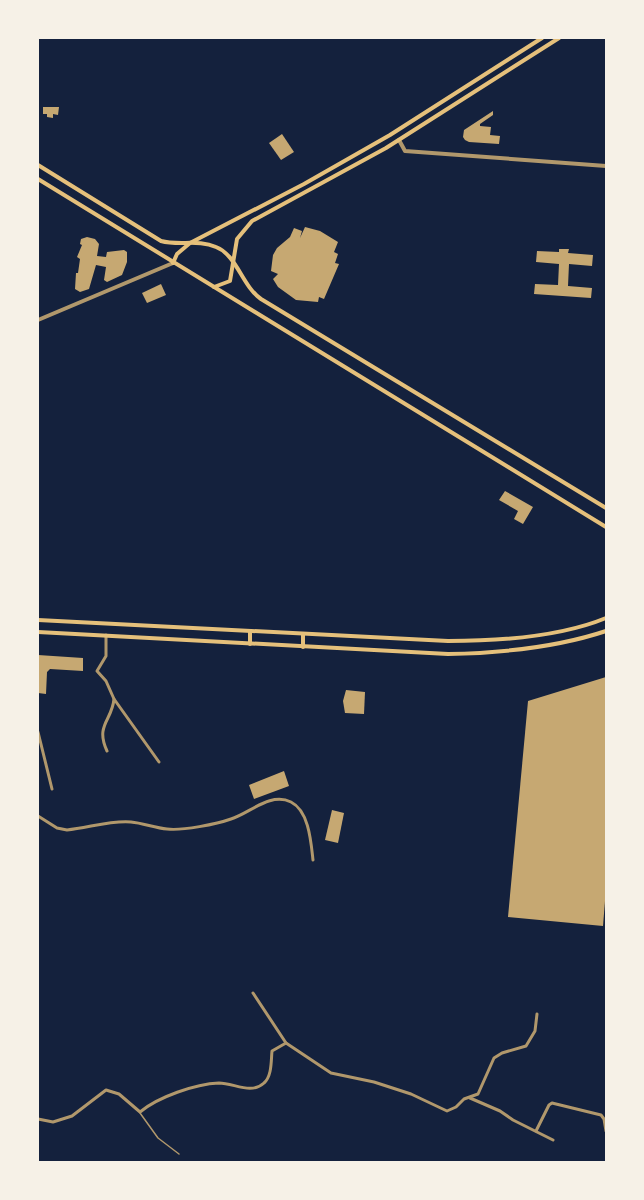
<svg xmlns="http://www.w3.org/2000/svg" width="644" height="1200" font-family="'Roboto Condensed',sans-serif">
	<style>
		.building { fill: #c6a872 }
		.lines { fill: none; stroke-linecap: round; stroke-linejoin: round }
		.service { stroke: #b1986c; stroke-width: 1.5 }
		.minor { stroke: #b1986c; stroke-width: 3 }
		.tertiary { stroke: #b1986c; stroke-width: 4 }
		.secondary { stroke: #e5c07b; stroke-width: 4 }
	</style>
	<rect width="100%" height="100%" fill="#14213d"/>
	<g class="building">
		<polygon points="43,107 59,107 58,115 53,114 53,118 47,117 47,114 43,114"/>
		<polygon points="493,111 493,115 480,124 480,126 491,127 490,135 500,136 499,144 469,142 465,140 463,137 464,130"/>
		<polygon points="282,134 294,152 281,160 269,143"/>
		<polygon points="305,227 320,231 338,242 334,252 338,254 335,263 339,264 324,299 319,297 318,302 296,300 278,287 273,279 278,274 271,271 273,255 277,248 290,237 294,228 302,231 300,238"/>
		<polygon points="87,237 95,239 99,244 97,256 106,257 107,252 124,250 127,252 127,262 122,275 107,282 104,280 106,267 96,265 89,289 80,292 75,289 76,273 78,273 80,259 77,257 82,245 80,244 81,239"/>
		<polygon points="559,249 569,249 568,253 593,255 592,266 569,264 568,286 592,288 591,298 534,294 535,284 558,285 559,264 536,262 537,251 559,252"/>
		<polygon points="161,284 166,295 147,303 142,293"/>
		<polygon points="505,491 533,507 523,524 514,519 518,511 499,500"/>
		<polygon points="38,655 83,658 83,671 50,669 47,672 46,694 38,693"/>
		<polygon points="606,677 606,889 603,926 508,917 528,701"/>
		<polygon points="346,690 365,692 364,714 345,713 343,701"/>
		<polygon points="284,771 289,786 254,799 249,785"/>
		<polygon points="332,810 344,813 338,843 325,840"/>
	</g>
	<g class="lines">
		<polyline class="service" points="140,1113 158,1138 179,1154"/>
		<g class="minor">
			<polyline points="106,635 106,656 97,671 106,681 114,699"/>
			<polyline points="38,732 52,789"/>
			<path d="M107,751c-12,-26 5,-30 7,-52l45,63"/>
			<path d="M38,816l19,12 10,2c21,-2 44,-10 64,-8 12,1 24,6 36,7 15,2 50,-5 64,-10 19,-6 39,-27 60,-17 18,9 20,40 22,58"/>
			<polyline points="253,993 286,1043 331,1073 374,1082 411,1094 447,1111 456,1107 464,1099 478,1094 494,1058 502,1053 526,1046 535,1031 537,1014"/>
			<polyline points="470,1098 500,1111 513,1120 553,1140"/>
			<path d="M38,1119l15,3 19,-6 34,-26 13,4 21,18c18,-15 55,-28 79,-29 15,0 32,12 45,0 8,-7 7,-22 8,-32l14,-8"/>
			<polyline points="536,1131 549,1105 552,1103 601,1115 604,1119 606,1131"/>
		</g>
		<g class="tertiary">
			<polyline points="399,140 405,151 606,166"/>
			<polyline points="38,320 173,263"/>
		</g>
		<g class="secondary">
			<path d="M38,165l123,76c18,5 37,-2 55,6 21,8 26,39 45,52l345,209"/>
			<polyline points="38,179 606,527"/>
			<polyline points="173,263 177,254 190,243 304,184 390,135 542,38"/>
			<polyline points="214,287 230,281 237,239 252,221 386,148 559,38"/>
			<path d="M38,620l410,21c50,0 112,-4 158,-23"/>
			<path d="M38,632l410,22c54,-1 107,-6 158,-23"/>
			<polyline points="303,635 303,647"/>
			<polyline points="250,644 250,632"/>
		</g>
	</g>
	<rect width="644" height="1200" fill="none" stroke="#f6f1e7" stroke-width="78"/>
</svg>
